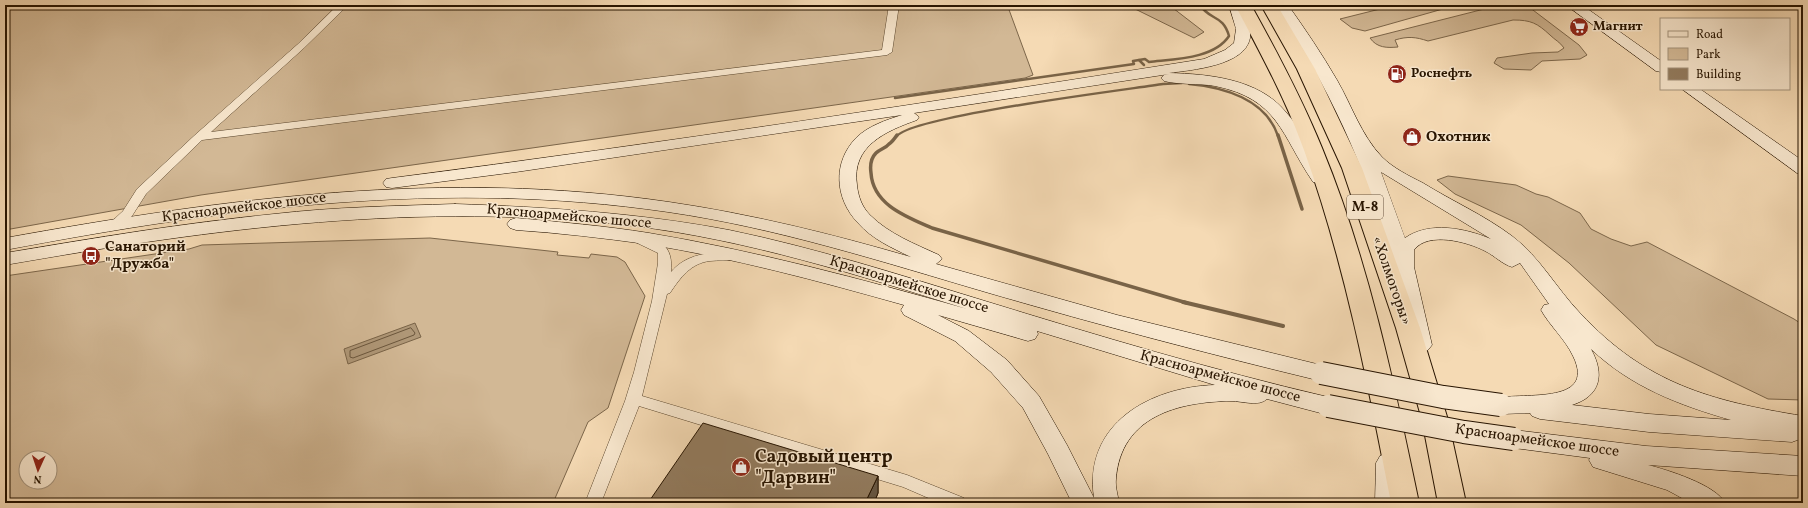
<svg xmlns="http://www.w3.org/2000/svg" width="1808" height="508" font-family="Vollkorn,serif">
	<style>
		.green { fill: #d2b895; stroke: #7c664a; fill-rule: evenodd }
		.water { fill: #af9777; stroke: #796347 }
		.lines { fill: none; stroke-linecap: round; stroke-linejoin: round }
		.shore { stroke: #6b563c; stroke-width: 1 }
		.stream-far2 { stroke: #796347; stroke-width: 2.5 }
		.stream-far1 { stroke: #796347; stroke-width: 3.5 }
		.stream { stroke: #796347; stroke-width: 4 }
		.minor-casing { stroke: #5a462d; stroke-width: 1 }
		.secondary-casing { stroke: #271400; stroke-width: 1 }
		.trunk-casing { stroke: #271400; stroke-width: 2 }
		.minor { fill: #f8e7ce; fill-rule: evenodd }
		.secondary { fill: #f8e7ce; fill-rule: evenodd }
		.trunk { fill: #f5dab4; fill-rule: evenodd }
		.secondary-bridge-casing { stroke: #271400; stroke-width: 24; stroke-linecap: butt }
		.secondary-bridge { stroke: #f8e7ce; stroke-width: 22 }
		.wall { fill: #7e6a51; stroke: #271400 }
		.shaded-wall { fill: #665642; stroke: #271400 }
		.building { fill: #927b5e; stroke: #271400 }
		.labels { text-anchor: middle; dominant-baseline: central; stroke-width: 3; stroke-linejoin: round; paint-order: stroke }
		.far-poi-label { font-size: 13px; font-weight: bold; fill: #271400; stroke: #f8e7ce; text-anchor: start }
		.shield { fill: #f8e7ce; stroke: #66533e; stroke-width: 1 }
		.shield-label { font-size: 14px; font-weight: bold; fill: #271400 }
		.poi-label { font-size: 15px; font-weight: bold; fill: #271400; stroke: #f8e7ce; text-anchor: start }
		.street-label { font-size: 15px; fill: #271400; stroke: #f8e7ce }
		.near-poi-label { font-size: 18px; font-weight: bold; fill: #271400; stroke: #f8e7ce; text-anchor: start }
	</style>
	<rect width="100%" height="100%" fill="#f5dab4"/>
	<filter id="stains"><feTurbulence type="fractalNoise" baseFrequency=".005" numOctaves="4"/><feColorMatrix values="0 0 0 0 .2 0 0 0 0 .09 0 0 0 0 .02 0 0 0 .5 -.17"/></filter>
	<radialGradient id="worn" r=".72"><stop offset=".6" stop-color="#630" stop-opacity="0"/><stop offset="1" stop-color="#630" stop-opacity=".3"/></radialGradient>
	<g class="green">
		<polygon points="5,5 1014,5 1008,7 1033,75 1025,78 201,195 5,230"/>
		<polygon points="1127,5 1169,5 1204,32 1194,38"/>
		<polygon points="1396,5 1457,5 1365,31 1352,28 1340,19"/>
		<path d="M1500,5l29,2 50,38 8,10 -7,4 -38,2 -11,9 -27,-1 -10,-6 3,-5 35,-5 26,-1 6,-4c-4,-6 -9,-8 -14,-13 -13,-12 -19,-15 -37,-15l-85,21c-12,-4 -20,-5 -33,-1l3,7c-11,1 -21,1 -28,-9z"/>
		<polygon points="1448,176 1516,185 1536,194 1548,197 1580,213 1591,229 1611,239 1631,246 1647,242 1794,319 1803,325 1803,400 1768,399 1656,345 1569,263 1521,225 1455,194 1437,180"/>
		<path d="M430,238l128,14 -1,3 32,3 2,-4 26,3 8,5 20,34 -37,112 -20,14 -35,81h-548v-227l184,-27 13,-4zM26,458h24v24h-24z"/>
	</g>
	<polygon class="water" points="415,323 421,337 348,364 344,349"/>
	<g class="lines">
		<polygon class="shore" points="411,328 415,333 414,335 353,358 350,357 350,351"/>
		<g class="stream-far2">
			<polyline points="1139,60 1144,65"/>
			<path d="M1189,84c34,3 77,15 89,52"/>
			<path d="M895,98l239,-34 -1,-3 12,-2 4,3c25,-3 65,-3 80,-26 -6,-22 -19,-15 -29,-31"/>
			<path d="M897,136c16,-20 227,-46 266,-52l19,-1"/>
		</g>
		<g class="stream-far1">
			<path d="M897,135c-2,3 -5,7 -8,9 -3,4 -9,5 -13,9 -5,5 -6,13 -5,20 2,32 36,44 61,55l255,75"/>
			<polyline points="1278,135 1302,209"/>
		</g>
		<polyline class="stream" points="1183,302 1283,326"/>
		<g class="minor-casing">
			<g id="minor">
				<polygon points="338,5 348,5 304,48 211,132 882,50 889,5 899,5 892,52 887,55 202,140 146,194 132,216 119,227 111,227 109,224 123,211 137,189 195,135 298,44"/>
				<path d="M638,234c24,6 35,12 33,38 15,-18 38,-20 60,-20l5,1 2,3 -2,3c-9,2 -17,1 -26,2 -19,2 -30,17 -40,32l-3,1 -25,102 265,79 57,23 2,5h-26l-37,-16 -264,-81 -38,97h-16l40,-102 9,-29 18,-71 6,-38v-10l-25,-12 -1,-3 1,-3z"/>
			</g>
		</g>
		<g class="secondary-casing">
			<g id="secondary">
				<path d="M1229,5h14c3,10 8,22 7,33 -5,28 -59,32 -81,35 40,1 89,6 116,38 18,20 29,44 43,67l-3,4 -6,1 -6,-1c-32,-47 -34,-83 -98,-96 -17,-3 -35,-1 -51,-5l-3,-3 3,-3 5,-1 -255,39 5,4 -2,3c-31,11 -66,26 -60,65 1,11 5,22 13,30 19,19 45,29 69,40l3,4 -6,5 181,51 212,52 3,6 -3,6 -8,2c-112,-27 -222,-56 -332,-88 -106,-31 -211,-65 -321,-81 -226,-33 -441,-4 -663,38v-12c221,-40 440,-69 664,-36 82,12 163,32 242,55 -19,-9 -39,-18 -53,-34 -23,-24 -26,-60 -2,-85 12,-12 30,-18 46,-23l-386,57 -124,16 -6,-1 -3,-4 3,-4 6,-1c271,-35 542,-76 812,-119l21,-9 9,-7 2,-14z"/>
				<path d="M1274,5h14c17,24 34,49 49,75 15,26 24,55 45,77 11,11 27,19 41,26 29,18 61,32 89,53 28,21 44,52 68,77 66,71 131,88 223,103v18l-3,5 -8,3 -143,-10 -109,-13 -8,-3 -2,-3 -29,1 -8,-3 -3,-6 3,-6c25,-8 105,8 80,-43 -8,-17 -23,-30 -32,-46l3,-5 5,-1 -29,-41 -8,4c-10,-3 -17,-11 -27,-16 -17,-9 -57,-20 -71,-1v17l18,78 -4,5 -7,3 -7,-3 -4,-5c-22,-125 -64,-235 -136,-340zM1381,172l110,67c-26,-11 -62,-18 -86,-1zM1591,349c40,38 88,56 140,71l-82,-6 -77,-9c29,-9 33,-31 19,-56z"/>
				<polygon points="1566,5 1582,5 1661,61 1661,72 1656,71"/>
				<polygon points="1682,89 1700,89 1803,161 1803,174 1797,173"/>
				<path d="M455,204c92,3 183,9 274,26 87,18 171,45 256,71 114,35 227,69 343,96l8,3 3,6 -3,6 -8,3 -61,-16c-8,8 -25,2 -36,2 -53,1 -110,15 -115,78 -1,8 2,16 3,24h-47l-24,-49 -25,-46 -32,-36 -36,-31 -51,-26 -3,-5 3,-5c-85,-24 -171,-47 -258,-61 -43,-6 -86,-11 -130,-14l-6,-2 -3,-4 3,-4 6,-2c44,4 89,8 133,15 107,18 213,46 318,76 -109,-34 -219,-69 -333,-83 -215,-25 -417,2 -629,39v-12c89,-15 179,-30 269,-39 60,-7 121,-8 181,-10zM938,315l90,26 7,-2 3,-5 -1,-3 178,54c-65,2 -132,39 -121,113l-27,-53 -28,-49 -32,-36 -38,-29z"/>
				<path d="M1514,430l132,16 157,10v20l-155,-11c20,5 68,20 77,38h-34l-24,-13 -74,-23 -4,-7 1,-2 -76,-10 -8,-3 -4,-6 4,-6z"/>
				<polygon points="1388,453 1396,456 1400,463 1399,503 1375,503 1376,463 1380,456"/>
			</g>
		</g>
		<g class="trunk-casing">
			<g id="trunk">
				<path d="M1235,5h16c26,47 51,94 71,143 47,114 72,235 97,355h-28c-23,-119 -46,-239 -87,-353 -18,-50 -44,-98 -69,-145z"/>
				<polygon points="1261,5 1277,5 1315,69 1362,168 1420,328 1448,420 1466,503 1438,503 1422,420 1396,328 1342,168 1297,69"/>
			</g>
		</g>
		<use href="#minor" class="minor"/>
		<use href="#secondary" class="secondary"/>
		<use href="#trunk" class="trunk"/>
		<g class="secondary-bridge-casing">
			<g id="secondary-bridge">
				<polyline points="1321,373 1443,397 1501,405"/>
				<polyline points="1328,406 1464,432 1514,439"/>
			</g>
		</g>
		<use href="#secondary-bridge" class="secondary-bridge"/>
	</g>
	<g class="wall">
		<polygon points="1675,5 1707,5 1676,6"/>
		<polygon points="878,476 878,493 874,503 651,503 650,500"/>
	</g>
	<polygon class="shaded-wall" points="878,476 878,493 874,503 865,503"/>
	<polygon class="building" points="703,423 878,476 865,503 660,503 650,500"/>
	<defs>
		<g id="supermarket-disc" transform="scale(1)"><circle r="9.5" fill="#8f2418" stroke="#f8e7ce"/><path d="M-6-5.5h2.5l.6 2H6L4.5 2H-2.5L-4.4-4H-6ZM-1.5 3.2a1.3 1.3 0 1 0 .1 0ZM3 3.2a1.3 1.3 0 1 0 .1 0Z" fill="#fff"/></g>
		<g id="fuel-disc" transform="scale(1)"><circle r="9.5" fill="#8f2418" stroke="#f8e7ce"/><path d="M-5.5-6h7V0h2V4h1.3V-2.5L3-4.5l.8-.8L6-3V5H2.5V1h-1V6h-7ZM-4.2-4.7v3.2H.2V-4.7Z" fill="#fff"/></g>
		<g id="shop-disc" transform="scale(1)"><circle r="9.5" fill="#8f2418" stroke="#f8e7ce"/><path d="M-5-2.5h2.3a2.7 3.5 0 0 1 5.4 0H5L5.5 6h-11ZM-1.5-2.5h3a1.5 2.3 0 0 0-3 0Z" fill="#fff"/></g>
		<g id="bus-disc" transform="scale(1)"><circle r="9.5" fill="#8f2418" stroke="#f8e7ce"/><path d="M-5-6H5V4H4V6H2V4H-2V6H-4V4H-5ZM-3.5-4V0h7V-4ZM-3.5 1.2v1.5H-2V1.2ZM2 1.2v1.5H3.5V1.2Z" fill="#fff"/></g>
	</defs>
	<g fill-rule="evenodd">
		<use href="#supermarket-disc" x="1579" y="27"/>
		<use href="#fuel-disc" x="1397" y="74"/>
		<use href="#shop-disc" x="1412" y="137"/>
		<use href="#bus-disc" x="91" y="256"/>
		<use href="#shop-disc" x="741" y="467"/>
	</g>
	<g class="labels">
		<g class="far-poi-label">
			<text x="1593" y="27">Магнит</text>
			<text x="1411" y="74">Роснефть</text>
		</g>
		<rect class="shield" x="1347" y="195" width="36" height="24" rx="3"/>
		<g class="shield-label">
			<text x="1365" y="207">М-8</text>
		</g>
		<g class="poi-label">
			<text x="1426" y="137">Охотник</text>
			<text x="105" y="247">Санаторий<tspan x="105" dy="17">"Дружба"</tspan></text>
		</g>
		<g class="street-label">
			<text transform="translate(244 208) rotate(-7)">Красноармейское шоссе</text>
			<text transform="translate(569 217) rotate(5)">Красноармейское шоссе</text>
			<text transform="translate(1391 281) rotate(71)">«Холмогоры»</text>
			<text transform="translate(909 285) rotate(17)">Красноармейское шоссе</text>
			<text transform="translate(1220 377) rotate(15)">Красноармейское шоссе</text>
			<text transform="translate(1537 441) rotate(8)">Красноармейское шоссе</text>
		</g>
		<g class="near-poi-label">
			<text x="755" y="457">Садовый центр<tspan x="755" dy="21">"Дарвин"</tspan></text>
		</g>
	</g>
	<rect width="1808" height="508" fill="none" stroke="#f5dab4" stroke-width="20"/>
	<rect x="6" y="6" width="1796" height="496" fill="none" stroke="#271400" stroke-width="2"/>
	<rect x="10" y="10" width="1788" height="488" fill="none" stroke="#271400"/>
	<rect x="1660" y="18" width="130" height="72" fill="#f8e7ce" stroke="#a4937c"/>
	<rect x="1668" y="31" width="20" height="6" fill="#f8e7ce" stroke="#a4937c"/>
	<text x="1696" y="38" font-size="12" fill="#271400">Road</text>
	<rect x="1668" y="48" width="20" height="12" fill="#d2b895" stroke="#a4937c"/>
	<text x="1696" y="58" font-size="12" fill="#271400">Park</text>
	<rect x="1668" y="68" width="20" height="12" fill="#927b5e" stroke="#a4937c"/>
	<text x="1696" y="78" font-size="12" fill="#271400">Building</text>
	<g transform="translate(38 470) rotate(183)"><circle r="19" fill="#f8e7ce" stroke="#a4937c"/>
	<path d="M0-3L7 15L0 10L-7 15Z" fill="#8f2418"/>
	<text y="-6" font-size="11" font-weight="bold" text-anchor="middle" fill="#271400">N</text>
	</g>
	<rect width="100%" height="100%" filter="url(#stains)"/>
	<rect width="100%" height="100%" fill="url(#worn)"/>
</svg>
